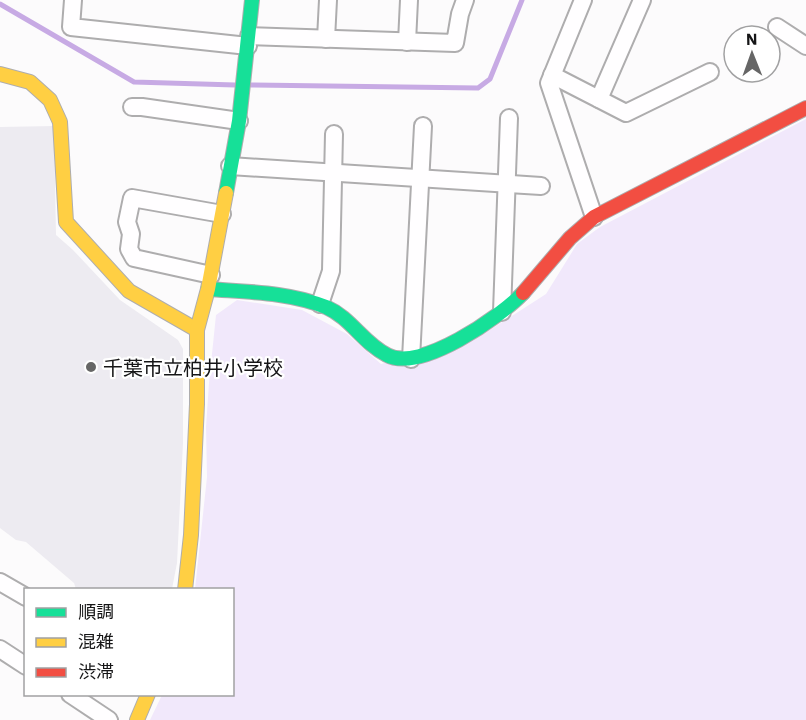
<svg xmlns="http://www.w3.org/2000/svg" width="806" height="720" font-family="'IBM Plex Sans','Noto Sans JP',sans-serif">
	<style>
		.built { fill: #edebf1 }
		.green { fill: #f1e8fb }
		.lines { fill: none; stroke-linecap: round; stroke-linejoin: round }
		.stream { stroke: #c7aae4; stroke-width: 5 }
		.street-casing { stroke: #aeadae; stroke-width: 20 }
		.fast-casing { stroke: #aeadae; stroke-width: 16 }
		.slow-casing { stroke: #aeadae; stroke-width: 16 }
		.jam-casing { stroke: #aeadae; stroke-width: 16 }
		.street { stroke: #fffeff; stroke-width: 16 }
		.fast { stroke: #16e098; stroke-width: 14 }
		.slow { stroke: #ffcf43; stroke-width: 14 }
		.jam { stroke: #f24e42; stroke-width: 14 }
		.poi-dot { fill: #666; stroke: #fff; stroke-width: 2 }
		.labels { text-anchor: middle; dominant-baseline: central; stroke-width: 4.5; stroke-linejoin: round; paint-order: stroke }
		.poi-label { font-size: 20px; fill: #151516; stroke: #fff; text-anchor: start }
	</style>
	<rect width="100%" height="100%" fill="#fcfbfc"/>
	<polygon class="built" points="54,126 56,235 73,250 120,300 178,340 183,349 183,443 177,563 172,589 76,589 74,583 26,542 16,540 0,528 0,127"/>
	<polygon class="green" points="806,119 806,720 150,720 162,695 232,694 232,590 195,589 207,477 206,427 209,383 216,315 237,300 302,310 347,334 381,364 479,337 546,294 577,244 600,227"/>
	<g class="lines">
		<g class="stream">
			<polyline points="0,4 134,82 235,85"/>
			<polyline points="251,85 478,88 490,79 522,0"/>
		</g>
		<g class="street-casing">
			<g id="street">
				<polyline points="73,0 71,27 248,46"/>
				<polyline points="583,0 549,83 594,217"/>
				<polyline points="777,27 806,46"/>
				<polyline points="249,36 455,43 460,14 465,0"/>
				<polyline points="326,39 328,0"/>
				<polyline points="407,42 409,0"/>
				<polyline points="552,75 626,113 710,72"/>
				<polyline points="599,99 642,0"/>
				<polyline points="132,107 142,107 239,121"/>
				<polyline points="230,166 541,186"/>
				<polyline points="211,275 134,258 129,249 131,234 127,222 132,198 222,214"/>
				<polyline points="320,304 331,271 334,134"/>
				<polyline points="502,312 509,118"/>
				<polyline points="411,359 423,126"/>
				<polyline points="0,582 26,597"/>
				<polyline points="0,649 26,666"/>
				<polyline points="70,694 109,720"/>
			</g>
		</g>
		<g class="fast-casing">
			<g id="fast">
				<polyline points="226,193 239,121 252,0"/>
				<path d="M208,289c39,3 81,3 118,18 25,11 37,36 61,48 33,18 113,-38 136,-62"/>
			</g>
		</g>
		<g class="slow-casing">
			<g id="slow">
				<polyline points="0,74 30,82 50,100 60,122 66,222 129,291 197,330"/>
				<polyline points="185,590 191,535 197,404 197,330 208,289 226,193"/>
				<polyline points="137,720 148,694"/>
			</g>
		</g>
		<g class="jam-casing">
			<polyline id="jam" points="523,293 570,238 594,217 806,108"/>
		</g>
		<use href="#street" class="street"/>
		<use href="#fast" class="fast"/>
		<use href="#slow" class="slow"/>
		<use href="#jam" class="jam"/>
	</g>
	<circle class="poi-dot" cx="91" cy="367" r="6"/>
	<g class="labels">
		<g class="poi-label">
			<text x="103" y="367">千葉市立柏井小学校</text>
		</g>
	</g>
	<rect x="24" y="588" width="210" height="108" fill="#ffffff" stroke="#a1a1a2" stroke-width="1.5"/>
	<rect x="36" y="608" width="30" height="9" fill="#16e098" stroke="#a1a1a2" stroke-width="1.5"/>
	<text x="78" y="618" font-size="18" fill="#151516">順調</text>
	<rect x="36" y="638" width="30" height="9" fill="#ffcf43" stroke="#a1a1a2" stroke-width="1.5"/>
	<text x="78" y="648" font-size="18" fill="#151516">混雑</text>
	<rect x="36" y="668" width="30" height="9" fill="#f24e42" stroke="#a1a1a2" stroke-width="1.5"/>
	<text x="78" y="678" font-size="18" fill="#151516">渋滞</text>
	<g transform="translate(752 54) rotate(359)"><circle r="28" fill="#ffffff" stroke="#a1a1a2" stroke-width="1.5"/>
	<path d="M0-4.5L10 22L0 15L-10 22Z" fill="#666666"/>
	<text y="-9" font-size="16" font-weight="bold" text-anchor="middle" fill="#151516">N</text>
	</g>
</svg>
